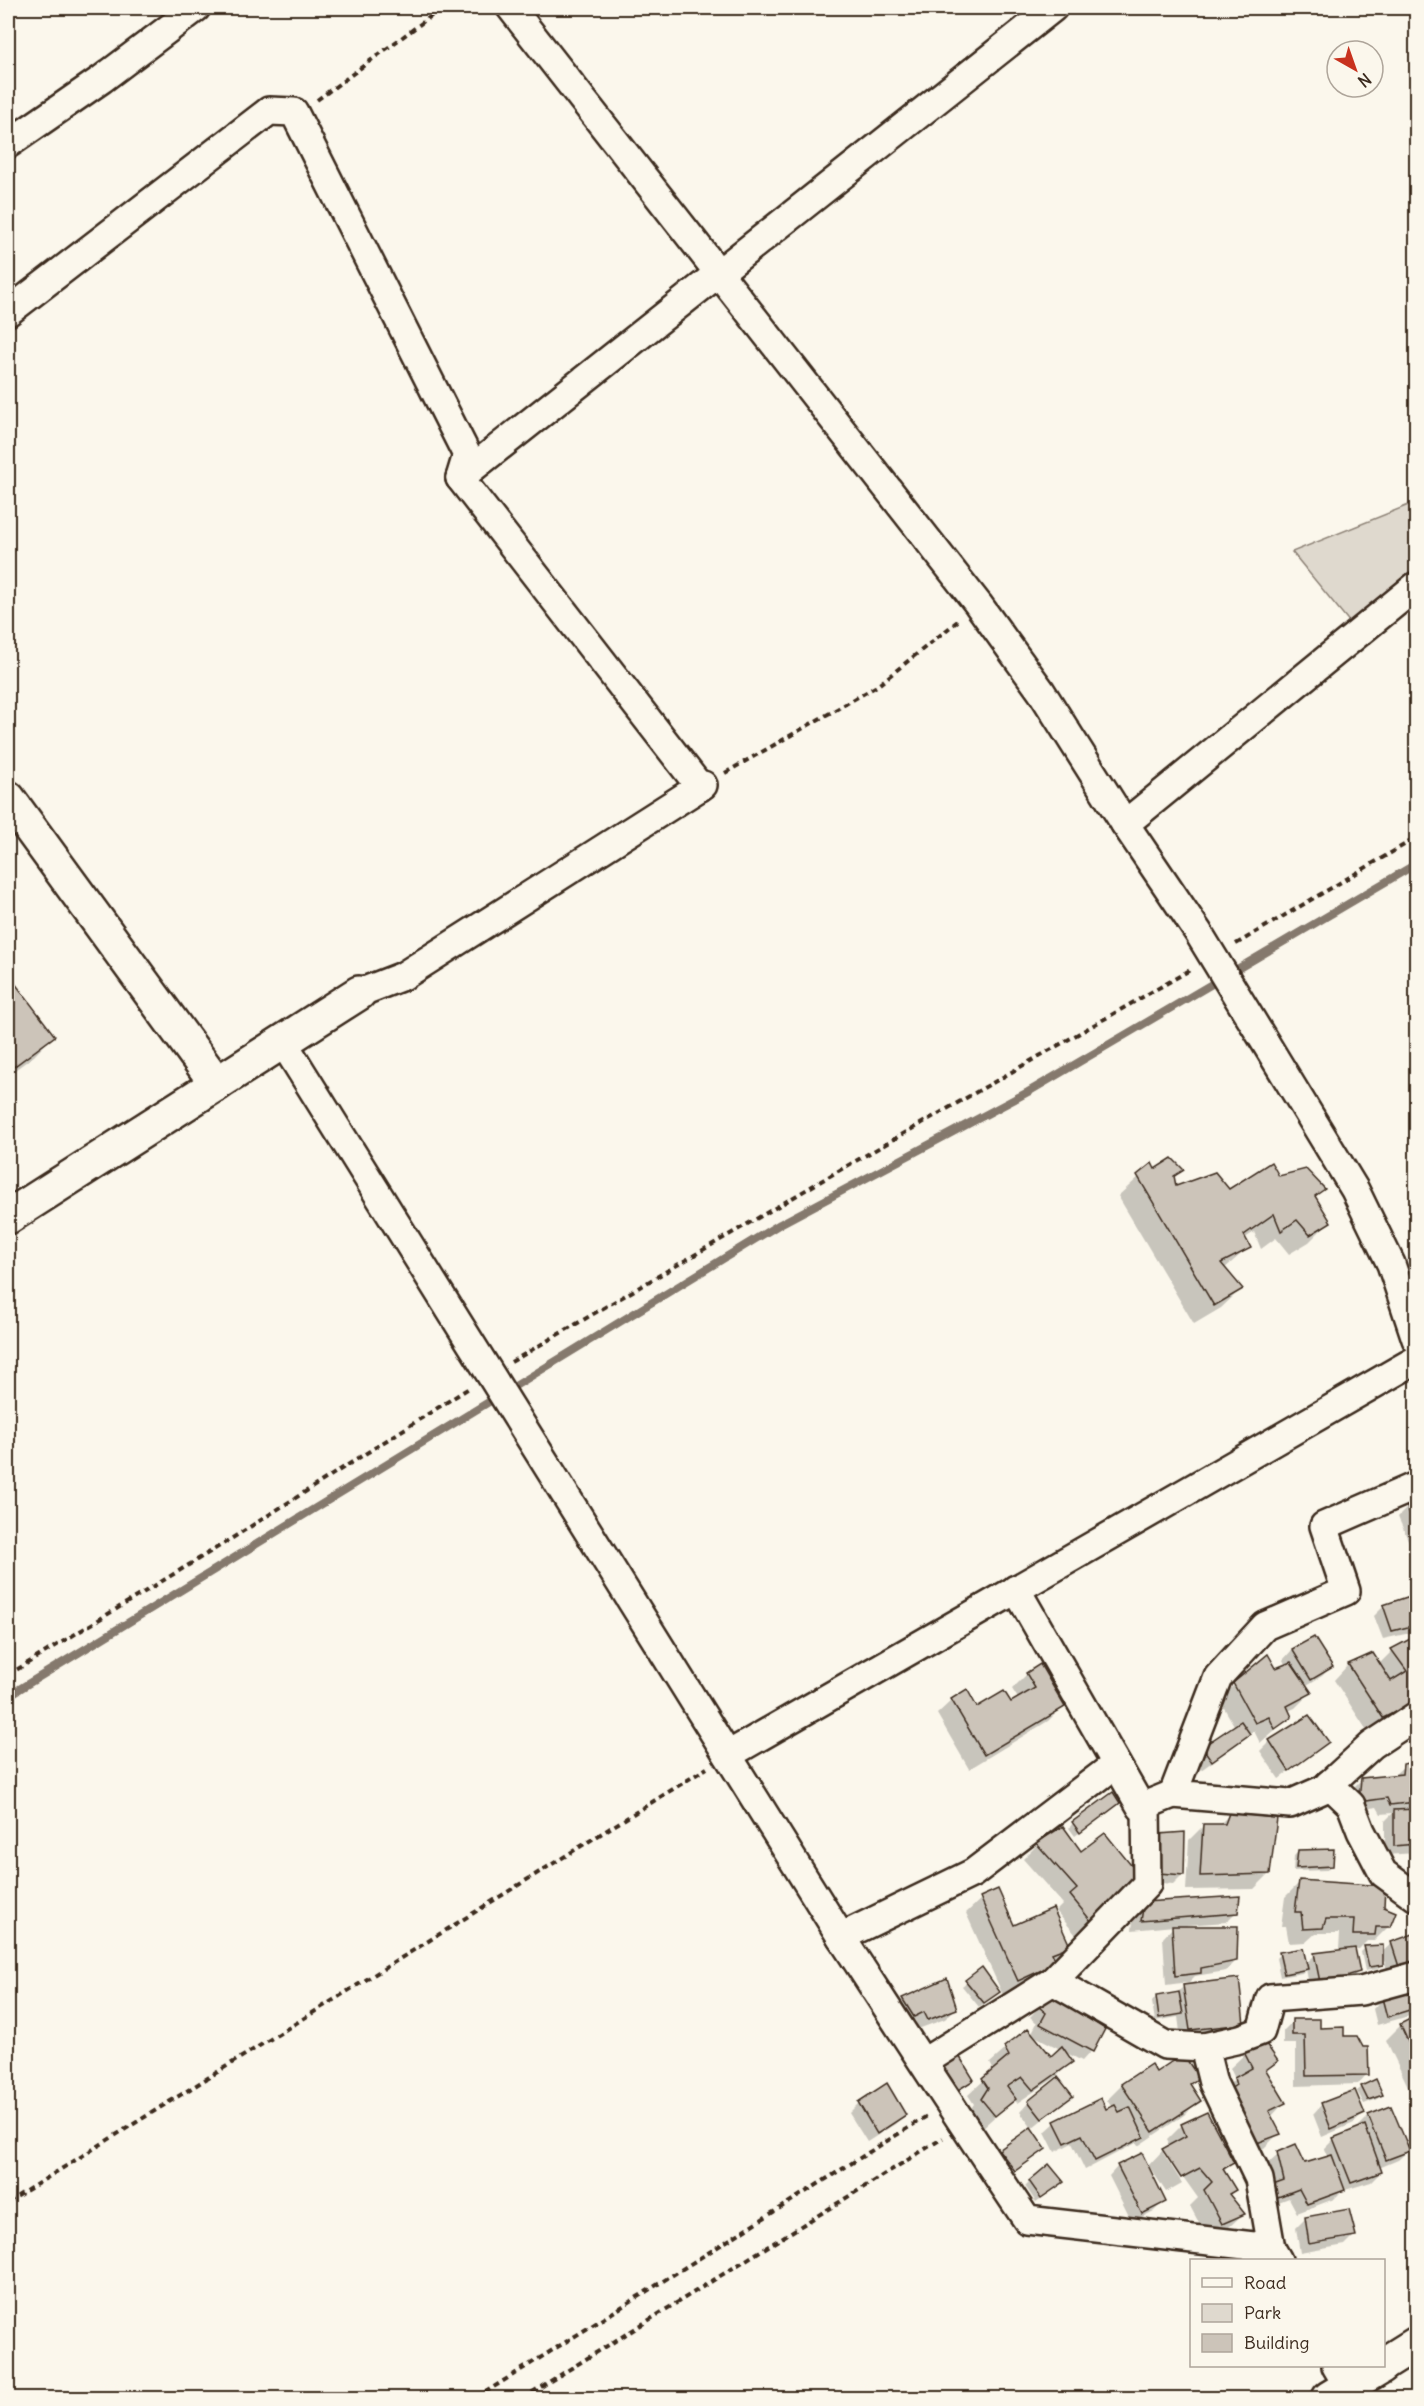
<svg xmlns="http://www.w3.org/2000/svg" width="1424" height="2406" font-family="Delius,sans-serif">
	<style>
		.green { fill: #dfd9ce; stroke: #8d8276; stroke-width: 1.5 }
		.shadow { fill: #0003 }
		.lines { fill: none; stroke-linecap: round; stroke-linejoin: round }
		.stream { stroke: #85796d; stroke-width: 8 }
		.building { fill: #ccc4b9; stroke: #3b2a1e; stroke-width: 1.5 }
		.street-casing { stroke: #3b2a1e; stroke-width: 32 }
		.secondary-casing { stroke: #3b2a1e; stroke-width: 38 }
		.path { stroke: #3b2a1e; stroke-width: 4; stroke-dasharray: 6 4.5; stroke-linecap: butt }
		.street { stroke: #fbf7ec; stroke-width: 27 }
		.secondary { stroke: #fbf7ec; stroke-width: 33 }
	</style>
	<rect width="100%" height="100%" fill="#fbf7ec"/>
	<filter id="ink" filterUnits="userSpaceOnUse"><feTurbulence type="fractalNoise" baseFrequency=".0167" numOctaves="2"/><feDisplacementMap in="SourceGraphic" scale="12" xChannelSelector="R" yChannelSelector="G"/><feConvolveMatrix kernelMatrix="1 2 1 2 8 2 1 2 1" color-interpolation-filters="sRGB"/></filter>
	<g filter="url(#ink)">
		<polygon class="green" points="1416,502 1416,569 1351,624 1292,552"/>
		<g class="shadow">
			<polygon points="8,976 53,1036 34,1056 8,1075"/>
			<polygon points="1151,1166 1155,1171 1182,1170 1173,1179 1175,1188 1229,1191 1279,1178 1323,1189 1314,1198 1329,1222 1309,1242 1289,1254 1276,1238 1261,1249 1254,1232 1244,1239 1249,1247 1224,1269 1241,1289 1221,1308 1194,1324 1118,1196"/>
			<polygon points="1416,1504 1416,1550 1413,1551 1398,1517 1407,1508"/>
			<polygon points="1409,1598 1416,1616 1416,1626 1410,1633 1383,1639 1374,1616 1384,1606"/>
			<polygon points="1313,1639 1332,1666 1322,1676 1305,1686 1310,1693 1295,1708 1288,1711 1290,1717 1260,1743 1254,1731 1249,1733 1239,1743 1201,1770 1193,1758 1235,1727 1219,1699 1267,1656 1275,1670 1286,1666 1283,1660 1292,1650"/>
			<polygon points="1412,1640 1416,1648 1416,1704 1368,1732 1334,1680 1348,1665 1373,1655 1379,1664 1392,1651"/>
			<polygon points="1027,1674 1063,1706 1048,1721 969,1769 937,1714 952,1700 977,1709 1011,1704 1019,1700 1012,1689"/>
			<polygon points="1309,1717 1327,1742 1279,1779 1260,1751 1270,1741"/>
			<polygon points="1416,1762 1416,1805 1411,1810 1416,1810 1416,1853 1385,1855 1385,1821 1393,1813 1381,1814 1377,1807 1350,1811 1352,1789 1362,1779 1393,1776 1404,1766"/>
			<polygon points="1114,1807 1075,1836 1069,1828 1073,1823"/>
			<polygon points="1229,1815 1269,1874 1254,1889 1186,1890 1189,1840 1204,1825 1219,1825"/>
			<polygon points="1062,1828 1117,1900 1076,1935 1056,1911 1063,1904 1023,1859 1037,1845"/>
			<polygon points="1149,1846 1183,1874 1173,1884 1149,1882"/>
			<polygon points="1299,1851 1331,1865 1327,1870 1293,1871 1294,1856"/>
			<polygon points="1300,1882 1382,1908 1389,1926 1374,1941 1367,1941 1359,1949 1353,1949 1358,1972 1349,1982 1311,1996 1306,1969 1302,1973 1280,1977 1276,1958 1280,1954 1305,1964 1315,1955 1345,1951 1345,1949 1339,1949 1340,1933 1316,1933 1306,1942 1289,1943 1286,1926 1281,1926 1285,1897"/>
			<polygon points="981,1899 1013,1927 1068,1945 1040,1978 1003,1995 966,1913"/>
			<polygon points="1144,1904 1236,1912 1226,1922 1187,1925 1187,1928 1236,1961 1226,1971 1195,1976 1189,1982 1166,1985 1163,1938 1174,1926 1132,1930 1134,1913"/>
			<polygon points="1416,1935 1416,1974 1391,1982 1382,1954 1382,1965 1377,1969 1365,1971 1361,1952 1365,1948 1381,1953 1392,1943"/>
			<polygon points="982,1969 993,1996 979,2007 962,1986"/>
			<polygon points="1184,1986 1242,2023 1233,2033 1181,2039 1178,2017 1155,2021 1152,2002 1156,1997 1176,1994"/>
			<polygon points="1416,1990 1416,2014 1377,2025 1373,2009 1382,1999"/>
			<polygon points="1049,1996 1091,2051 1082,2061 1063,2051 1071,2062 1056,2077 1017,2103 1014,2099 980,2130 967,2114 974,2104 968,2095 994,2071 990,2063 1028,2030 1051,2058 1060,2049 1031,2034 1037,2023 1030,2017"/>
			<polygon points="903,1999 955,2009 945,2019 918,2029 915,2020 904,2025 894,2009"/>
			<polygon points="1416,2017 1416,2095 1413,2097 1386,2040 1401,2025"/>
			<polygon points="1293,2021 1342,2037 1367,2074 1358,2084 1296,2086 1296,2044 1283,2044 1283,2031"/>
			<polygon points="1245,2054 1276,2061 1265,2071 1284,2103 1271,2117 1279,2133 1264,2148 1242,2156 1220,2094 1235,2079 1230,2068"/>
			<polygon points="1156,2074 1197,2078 1189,2086 1199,2100 1184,2115 1138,2146 1136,2143 1085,2170 1072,2143 1055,2152 1045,2132 1055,2123 1112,2108 1107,2100 1122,2085"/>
			<polygon points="1362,2087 1381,2094 1377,2099 1364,2104 1357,2091"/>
			<polygon points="1071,2096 1032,2128 1020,2112 1029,2102"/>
			<polygon points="859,2103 904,2115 895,2124 867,2142 849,2113"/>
			<polygon points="1322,2104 1364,2113 1354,2123 1322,2137 1313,2114"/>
			<polygon points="1369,2116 1408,2151 1398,2160 1379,2168 1381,2172 1371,2182 1342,2191 1334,2199 1297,2213 1289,2198 1268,2206 1274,2187 1268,2163 1278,2154 1304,2164 1328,2158 1324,2149 1334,2139 1360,2128 1359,2126"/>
			<polygon points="1416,2123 1416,2142 1415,2143 1408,2129"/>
			<polygon points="1182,2125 1232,2163 1223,2172 1234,2190 1228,2196 1243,2214 1228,2228 1207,2238 1190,2206 1198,2198 1166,2153 1163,2153 1182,2183 1166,2192 1149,2166 1147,2167 1164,2201 1154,2211 1132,2222 1109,2176 1118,2166 1147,2167 1163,2150 1170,2146 1167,2140"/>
			<polygon points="1044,2149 1005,2180 991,2161 1000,2151"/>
			<polygon points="1029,2182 1058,2186 1036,2202 1025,2186"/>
			<polygon points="1306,2218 1354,2236 1345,2245 1300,2253 1296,2228"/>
		</g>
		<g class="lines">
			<polyline class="stream" points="8,1696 780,1224 1028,1092 1416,864"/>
		</g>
		<g class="building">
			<polygon points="8,974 55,1036 8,1071"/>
			<polygon points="1172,1158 1184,1170 1174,1176 1176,1186 1215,1172 1229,1189 1271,1162 1279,1176 1306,1169 1325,1189 1315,1196 1331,1222 1310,1235 1297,1220 1281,1231 1274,1214 1244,1235 1251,1248 1221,1263 1243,1289 1214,1306 1137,1175 1152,1163 1155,1169"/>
			<polygon points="1416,1502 1416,1529 1407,1507"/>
			<polygon points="1410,1596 1416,1612 1416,1625 1392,1631 1383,1605"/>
			<polygon points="1314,1637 1333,1667 1311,1680 1292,1649"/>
			<polygon points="1412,1638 1416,1645 1416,1702 1383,1718 1348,1664 1373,1653 1391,1681 1407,1671 1391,1649"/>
			<polygon points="1268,1654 1276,1668 1291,1662 1312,1693 1287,1706 1292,1717 1275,1729 1269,1717 1255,1723 1233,1683"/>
			<polygon points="1040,1664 1065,1707 984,1755 951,1699 967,1689 977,1707 1004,1691 1011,1702 1035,1688 1026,1673"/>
			<polygon points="1309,1715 1329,1742 1289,1771 1269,1740"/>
			<polygon points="1241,1721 1250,1734 1212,1761 1202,1747"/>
			<polygon points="1416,1761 1416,1802 1390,1805 1387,1798 1359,1802 1361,1778 1402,1774 1403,1764"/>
			<polygon points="1113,1792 1120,1803 1080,1833 1072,1822"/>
			<polygon points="1416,1809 1416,1844 1394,1846 1394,1810"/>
			<polygon points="1229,1813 1277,1818 1270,1874 1200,1876 1203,1824 1225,1824"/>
			<polygon points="1063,1826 1081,1851 1105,1833 1139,1875 1134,1885 1091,1921 1070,1895 1077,1889 1036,1843"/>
			<polygon points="1185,1832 1184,1875 1158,1873 1159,1834"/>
			<polygon points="1334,1849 1333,1866 1296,1868 1298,1850"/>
			<polygon points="1299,1880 1385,1886 1384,1907 1396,1912 1390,1927 1376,1927 1375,1935 1353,1935 1354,1919 1326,1919 1323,1928 1303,1929 1301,1912 1295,1912"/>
			<polygon points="998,1889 1014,1925 1053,1908 1070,1946 1052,1953 1057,1963 1018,1981 980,1897"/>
			<polygon points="1240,1896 1238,1913 1141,1921 1144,1902"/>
			<polygon points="1172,1926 1238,1926 1237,1961 1201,1968 1201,1973 1175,1976"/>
			<polygon points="1416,1933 1416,1968 1401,1973 1391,1942"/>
			<polygon points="1383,1945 1383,1965 1369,1967 1364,1946"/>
			<polygon points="1303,1948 1308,1969 1284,1974 1279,1952"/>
			<polygon points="1355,1948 1360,1972 1349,1975 1348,1981 1321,1987 1314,1953"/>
			<polygon points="982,1967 1000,1992 984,2003 965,1980"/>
			<polygon points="947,1978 957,2009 928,2020 924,2012 914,2017 902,1998"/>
			<polygon points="1239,1978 1244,2024 1190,2030 1183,1985"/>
			<polygon points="1416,1988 1416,2008 1387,2017 1382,1998"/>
			<polygon points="1179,1992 1183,2014 1159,2018 1156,1996"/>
			<polygon points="1049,1994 1105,2029 1093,2052 1040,2024 1046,2013 1039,2007"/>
			<polygon points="1416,2016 1416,2059 1400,2024"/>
			<polygon points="1292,2019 1320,2019 1320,2028 1344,2027 1344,2036 1357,2036 1363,2047 1368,2047 1369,2075 1306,2076 1305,2035 1292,2035"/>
			<polygon points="1028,2028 1051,2056 1062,2046 1073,2062 1033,2090 1022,2077 1007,2087 1016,2099 995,2116 981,2099 988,2088 982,2079 1009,2056 1004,2047"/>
			<polygon points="1264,2041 1278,2061 1266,2070 1286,2103 1269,2111 1281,2134 1257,2143 1227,2091 1236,2085 1234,2078 1252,2068 1244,2052"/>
			<polygon points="958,2054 974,2080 958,2090 939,2072"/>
			<polygon points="1183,2054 1199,2078 1190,2084 1201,2101 1153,2132 1121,2084 1151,2064 1156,2072"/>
			<polygon points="1058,2077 1073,2096 1042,2119 1028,2101"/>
			<polygon points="1376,2079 1383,2095 1368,2100 1361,2086"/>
			<polygon points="887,2083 906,2115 877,2134 858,2102"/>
			<polygon points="1355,2090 1365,2114 1331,2129 1321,2103"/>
			<polygon points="1101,2098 1106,2109 1115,2105 1119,2112 1130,2107 1144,2137 1095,2161 1082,2135 1065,2143 1054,2121"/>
			<polygon points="1391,2106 1410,2151 1386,2160 1368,2115"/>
			<polygon points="1207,2112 1234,2163 1223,2169 1236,2190 1229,2194 1245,2214 1222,2224 1204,2190 1212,2182 1200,2168 1181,2178 1162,2149 1186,2136 1181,2124"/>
			<polygon points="1416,2121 1416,2134 1411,2124"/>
			<polygon points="1365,2125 1382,2172 1351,2183 1333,2138"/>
			<polygon points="1031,2127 1046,2149 1015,2171 999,2150"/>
			<polygon points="1296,2144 1305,2163 1332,2155 1345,2190 1307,2204 1299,2189 1278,2197 1273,2185 1284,2181 1277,2152"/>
			<polygon points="1142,2153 1166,2202 1142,2214 1117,2165"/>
			<polygon points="1049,2164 1064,2182 1041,2198 1029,2181"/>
			<polygon points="1349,2209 1356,2236 1309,2244 1305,2217"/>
		</g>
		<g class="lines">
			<g class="street-casing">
				<g id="street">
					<polyline points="511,8 978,604 1041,691 1125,824 1198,932 1355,1190 1391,1264 1416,1339"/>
					<polyline points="8,144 102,79 196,8"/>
					<polyline points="8,312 269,111 294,112 467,455 460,478 700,787"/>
					<polyline points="460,478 1053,8"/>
					<polyline points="1125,824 1416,586"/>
					<polyline points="359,993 403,976 703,785"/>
					<path d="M283,1042l558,895c62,95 123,190 186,283l244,28"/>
					<polyline points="1416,1486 1324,1526 1346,1591 1265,1626 1218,1677 1173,1794 1290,1804 1324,1789 1372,1745 1416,1716"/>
					<polyline points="1016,1589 1141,1807 1173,1794"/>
					<polyline points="728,1755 1416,1360"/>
					<polyline points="1329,1784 1351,1805 1361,1831 1383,1873 1416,1897"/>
					<polyline points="841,1937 973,1873 1116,1764"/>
					<polyline points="1053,1981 1147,1884 1146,1805"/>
					<polyline points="924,2062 1053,1981 1165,2045 1204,2047"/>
					<polyline points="1278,2260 1271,2248 1259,2179 1213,2083 1204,2047 1240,2039 1261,2031 1270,1998 1361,1991 1416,1976"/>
					<polyline points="1336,2366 1355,2398"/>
				</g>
			</g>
			<g class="secondary-casing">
				<g id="secondary">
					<polyline points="8,798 217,1084"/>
					<polyline points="8,1217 359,993"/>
					<polyline points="1384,2364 1416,2344"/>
					<polyline points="1329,2398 1382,2366"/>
				</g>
			</g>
			<g class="path">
				<polyline points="317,100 442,8"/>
				<polyline points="725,773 877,686 959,620"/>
				<polyline points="1236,944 1416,838"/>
				<polyline points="511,1362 840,1170 1190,970"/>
				<polyline points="8,1675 223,1544 469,1388"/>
				<polyline points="8,2202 707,1768"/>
				<polyline points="476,2398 927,2116"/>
				<polyline points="523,2398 943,2138"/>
			</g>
			<use href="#street" class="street"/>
			<use href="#secondary" class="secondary"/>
		</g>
	</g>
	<rect width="1424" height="2406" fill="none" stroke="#fbf7ec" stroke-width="30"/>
	<rect x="15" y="15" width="1394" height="2376" fill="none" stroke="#3b2a1e" stroke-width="2" filter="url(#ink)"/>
	<rect x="1190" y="2259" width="195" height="108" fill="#fbf7ec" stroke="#aea59a" stroke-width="1.5"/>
	<rect x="1202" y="2278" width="30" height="9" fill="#fbf7ec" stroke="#aea59a" stroke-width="1.5"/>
	<text x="1244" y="2289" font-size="18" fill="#3b2a1e">Road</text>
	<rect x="1202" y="2304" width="30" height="18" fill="#dfd9ce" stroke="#aea59a" stroke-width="1.5"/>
	<text x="1244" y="2319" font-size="18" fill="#3b2a1e">Park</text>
	<rect x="1202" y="2334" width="30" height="18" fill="#ccc4b9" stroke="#aea59a" stroke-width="1.5"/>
	<text x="1244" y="2349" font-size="18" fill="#3b2a1e">Building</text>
	<g transform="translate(1355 69) rotate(140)"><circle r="28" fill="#fbf7ec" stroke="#aea59a" stroke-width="1.5"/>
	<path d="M0-4.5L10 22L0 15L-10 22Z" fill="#c8321e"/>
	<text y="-9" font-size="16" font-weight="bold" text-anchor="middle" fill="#3b2a1e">N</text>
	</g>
</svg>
